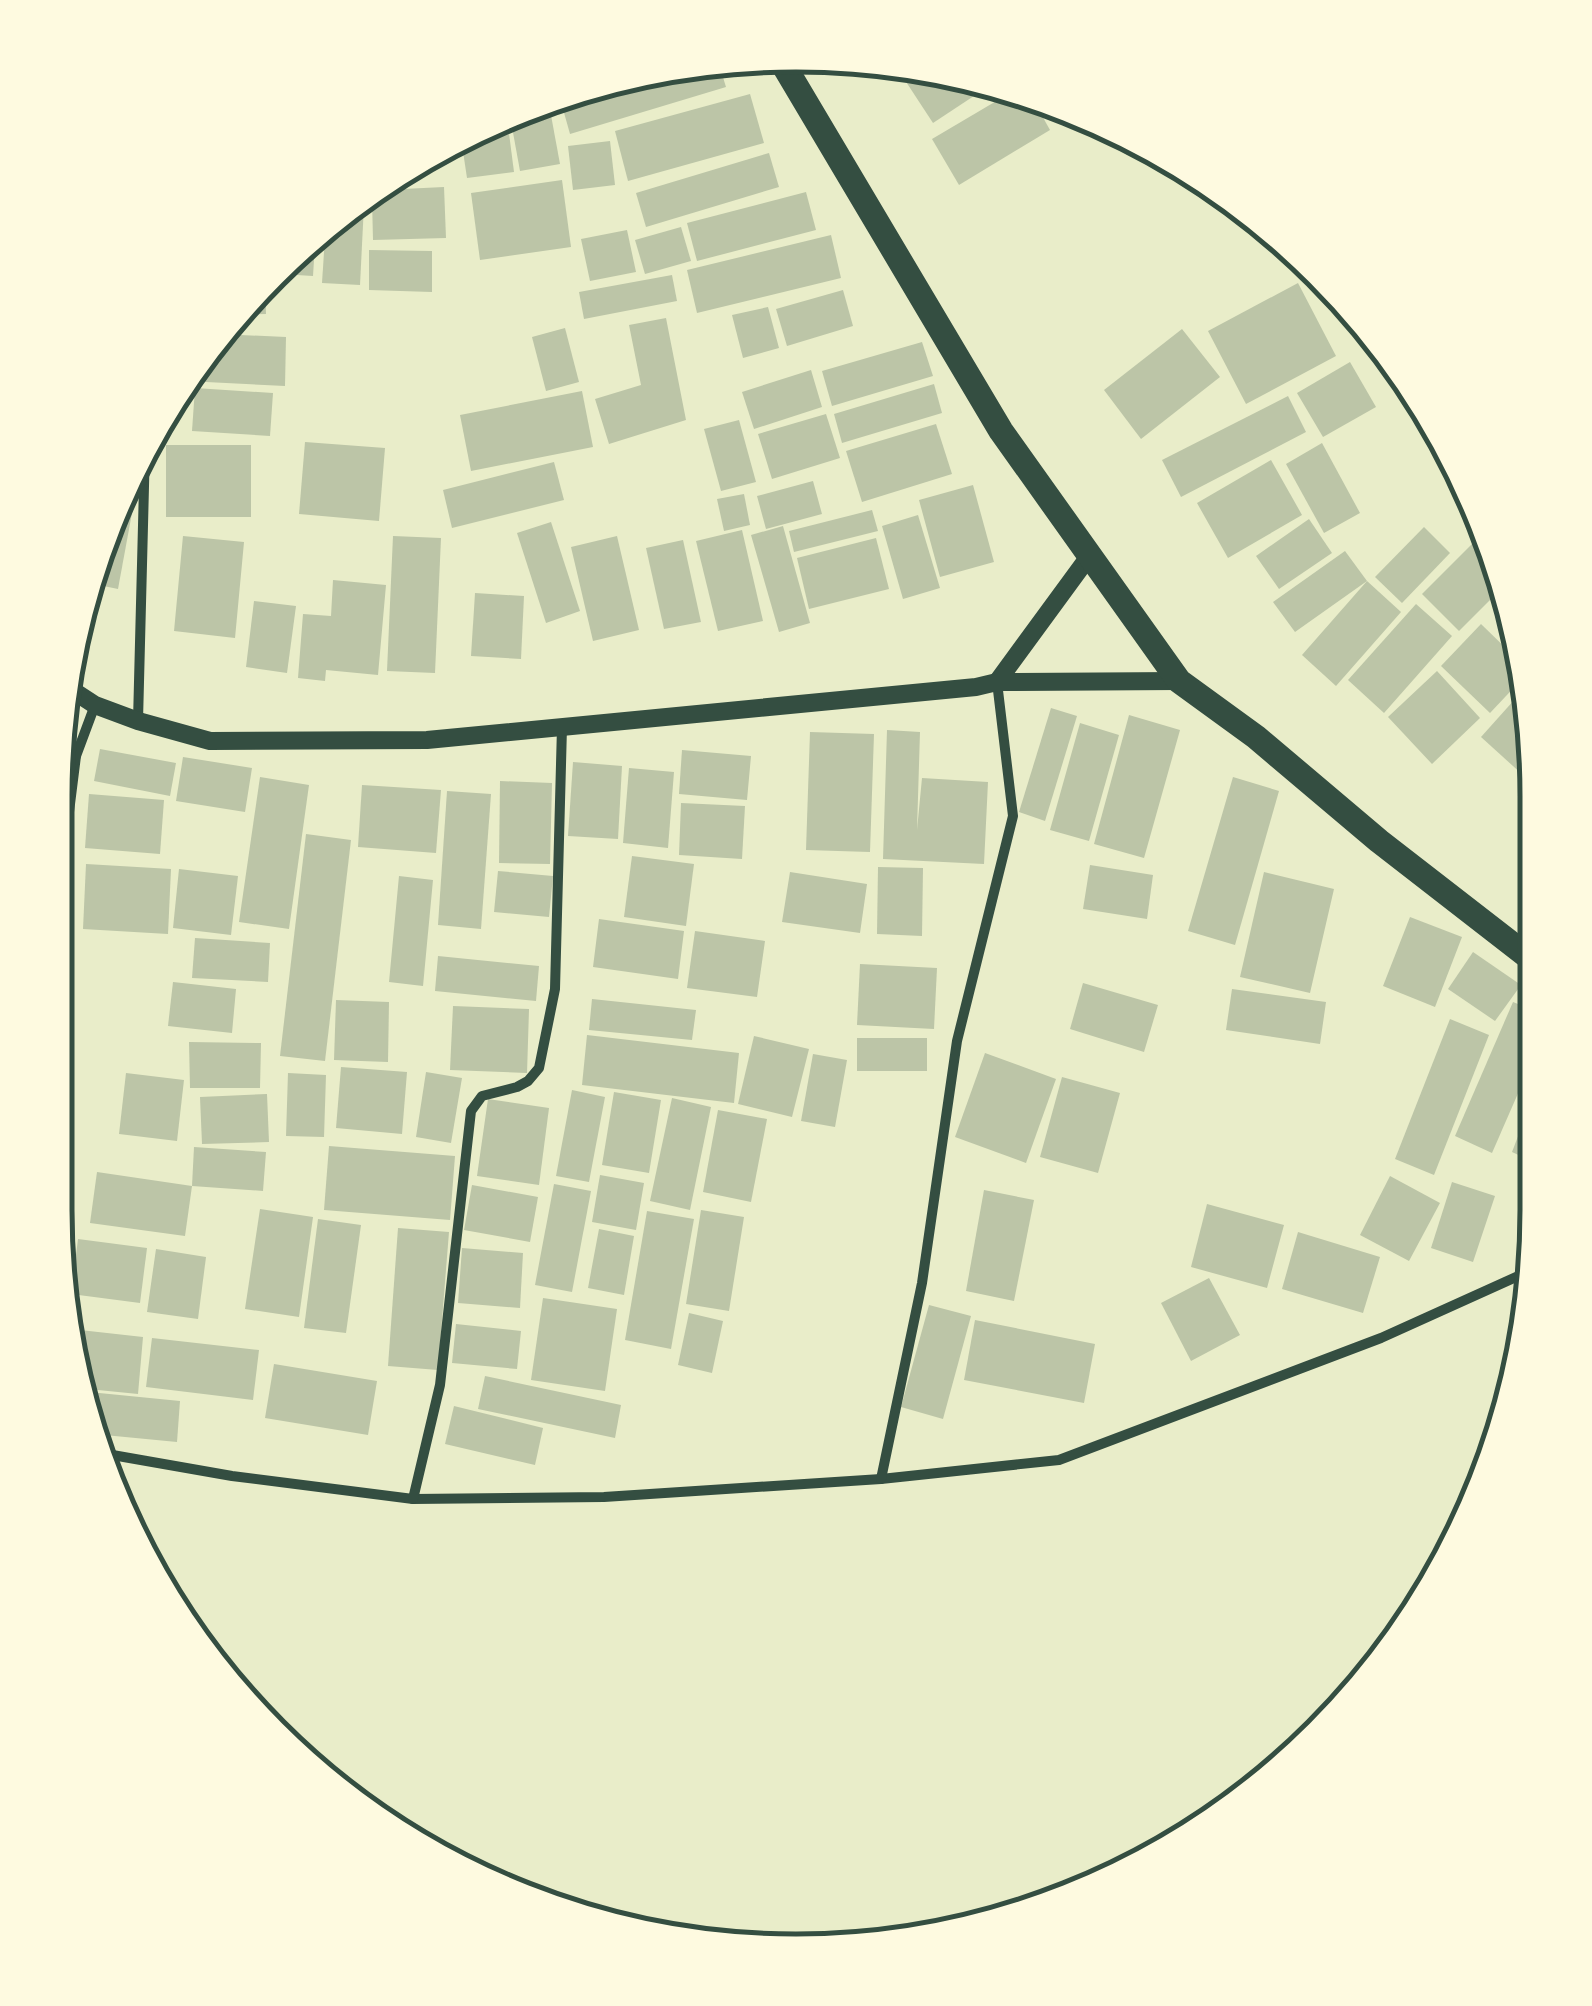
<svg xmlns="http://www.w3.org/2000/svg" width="1592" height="2006" font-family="'Titillium Web',sans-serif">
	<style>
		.building { fill: #bcc5a7 }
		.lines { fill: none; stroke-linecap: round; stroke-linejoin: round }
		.minor { stroke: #344e41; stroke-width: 10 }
		.tertiary { stroke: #344e41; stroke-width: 18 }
		.primary { stroke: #344e41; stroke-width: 25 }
		.rim { fill: none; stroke: #344e41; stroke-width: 5 }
	</style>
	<rect width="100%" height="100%" fill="#e9edc9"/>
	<g class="building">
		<polygon points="700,61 718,61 726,87 570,134 561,102"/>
		<polygon points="895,65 981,79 986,88 933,123"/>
		<polygon points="1015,90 1031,96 1050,130 959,185 932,139"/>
		<polygon points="750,94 764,143 628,181 615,131"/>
		<polygon points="548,99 560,164 520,171 510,116"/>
		<polygon points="507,118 514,172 467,178 461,138"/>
		<polygon points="610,141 615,185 573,190 568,146"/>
		<polygon points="769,153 779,187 646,227 636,193"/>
		<polygon points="562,180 571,247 480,260 471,193"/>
		<polygon points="444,187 446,238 373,240 372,199 382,190"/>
		<polygon points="806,192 816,230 697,261 687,223"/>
		<polygon points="364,205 360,285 322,283 325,237"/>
		<polygon points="681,227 691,261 645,274 635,240"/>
		<polygon points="627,230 636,272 590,281 581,239"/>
		<polygon points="831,235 841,278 697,313 687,270"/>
		<polygon points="315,245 313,276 280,274 311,248"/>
		<polygon points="369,250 432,251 432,292 369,290"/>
		<polygon points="672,275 677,301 584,319 579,292"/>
		<polygon points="1298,283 1336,356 1246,404 1208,331"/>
		<polygon points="265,286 266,314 233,315 239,308"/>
		<polygon points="843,290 853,326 787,346 776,309"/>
		<polygon points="768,307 779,348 743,358 732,315"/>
		<polygon points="666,318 686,420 609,444 595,399 641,385 629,325"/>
		<polygon points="565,328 579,382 546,391 532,337"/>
		<polygon points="1182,329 1220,377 1141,439 1104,390"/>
		<polygon points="220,334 286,337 285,386 186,381"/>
		<polygon points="922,342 933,376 832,406 822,371"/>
		<polygon points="1350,362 1376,407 1323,437 1297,393"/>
		<polygon points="811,370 822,407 754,429 742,392"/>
		<polygon points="934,384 942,413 842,443 834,414"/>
		<polygon points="195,388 273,393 270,436 192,431"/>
		<polygon points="582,391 593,447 471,471 460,415"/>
		<polygon points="1288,396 1306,432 1181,497 1162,460"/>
		<polygon points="826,414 840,458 772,479 758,434"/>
		<polygon points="739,420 756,482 721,491 704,429"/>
		<polygon points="936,424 952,474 862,502 846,451"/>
		<polygon points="305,442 385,448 379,521 299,514"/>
		<polygon points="1322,443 1360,513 1324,533 1286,464"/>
		<rect x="166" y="445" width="85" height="72"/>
		<polygon points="1271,460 1302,515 1228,558 1197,503"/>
		<polygon points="554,462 564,500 452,528 443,490"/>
		<polygon points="813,481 822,514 766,529 757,496"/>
		<polygon points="973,485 994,562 940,577 919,500"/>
		<polygon points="744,494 750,525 724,531 717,499"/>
		<polygon points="121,500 134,502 118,589 89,583 95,557"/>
		<polygon points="872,510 878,531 794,552 789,531"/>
		<polygon points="918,515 940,588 903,599 882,526"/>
		<polygon points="1309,519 1332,553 1279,589 1256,556"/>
		<polygon points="551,522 580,611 546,623 517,533"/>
		<polygon points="783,526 810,623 779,632 751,535"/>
		<polygon points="1424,527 1450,553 1402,603 1375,577"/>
		<polygon points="742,530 763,621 718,631 696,541"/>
		<polygon points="1485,531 1498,558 1503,587 1459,631 1422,594"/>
		<polygon points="183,536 244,542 235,638 174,631"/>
		<polygon points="393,536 441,538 435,673 387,671"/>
		<polygon points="617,536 639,630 593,641 571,547"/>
		<polygon points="876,538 889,589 809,609 797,558"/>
		<polygon points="683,540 701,622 664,629 646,548"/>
		<polygon points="1345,551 1367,581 1295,632 1273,602"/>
		<polygon points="333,580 386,585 378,675 326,670 325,681 298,678 303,614 331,616"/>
		<polygon points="1367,581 1401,612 1336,686 1302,655"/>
		<polygon points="475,593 524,596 521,659 471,656"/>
		<polygon points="254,601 296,606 287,673 246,667"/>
		<polygon points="1416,604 1452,636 1384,713 1348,680"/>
		<polygon points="1481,624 1518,660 1522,679 1490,713 1441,666"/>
		<polygon points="1437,671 1480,718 1432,764 1388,717"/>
		<polygon points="1524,689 1535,747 1535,786 1481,737"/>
		<polygon points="1051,708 1077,716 1045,821 1019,812"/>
		<polygon points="1129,715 1180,730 1144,858 1094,844"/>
		<polygon points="1080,723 1119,735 1089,841 1050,830"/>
		<polygon points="887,730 920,732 917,830 922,778 988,782 984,864 883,859"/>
		<polygon points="810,732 874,734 870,852 806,850"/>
		<polygon points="100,749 176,763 170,796 94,781"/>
		<polygon points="682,750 751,756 747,800 679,794"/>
		<polygon points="183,757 252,768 245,812 176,801"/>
		<polygon points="573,762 622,766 618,839 568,836"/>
		<polygon points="629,768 674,772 668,848 623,843"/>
		<polygon points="260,777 309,785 289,929 239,922"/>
		<polygon points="1233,777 1279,791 1235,945 1188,931"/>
		<polygon points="500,781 552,783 550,864 499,863"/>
		<polygon points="362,785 441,790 436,853 358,847"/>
		<polygon points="447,791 491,794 481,929 438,925"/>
		<polygon points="89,794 164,800 160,854 85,848"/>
		<polygon points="681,803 745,806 742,859 679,855"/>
		<polygon points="306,834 351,840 325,1061 280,1056"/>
		<polygon points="632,856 694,864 686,926 624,917"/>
		<polygon points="86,864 171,869 168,934 83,929"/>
		<polygon points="1090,865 1153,875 1147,919 1083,909"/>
		<polygon points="878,867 923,868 922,936 877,934"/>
		<polygon points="179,869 238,876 231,935 173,928"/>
		<polygon points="498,871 553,876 549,917 494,912"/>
		<polygon points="790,872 867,884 860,933 782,922"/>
		<polygon points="1264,872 1334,889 1310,993 1240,977"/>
		<polygon points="399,876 433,880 423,986 389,982"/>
		<polygon points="1410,917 1462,937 1435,1007 1383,986"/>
		<polygon points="599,919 684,931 678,979 593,967"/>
		<polygon points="695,931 765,941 757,997 687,988"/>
		<polygon points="195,938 270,943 268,982 192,978"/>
		<polygon points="1473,952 1521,985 1495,1021 1448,989"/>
		<polygon points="438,956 539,966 536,1001 435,991"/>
		<polygon points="860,964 937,968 934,1029 857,1025"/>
		<polygon points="173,982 236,989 232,1033 168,1026"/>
		<polygon points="1083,983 1158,1005 1144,1052 1070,1029"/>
		<polygon points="1232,989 1326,1002 1320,1044 1226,1030"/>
		<polygon points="592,999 696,1010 692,1040 589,1030"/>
		<polygon points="336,1000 389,1002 388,1062 334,1060"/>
		<polygon points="1513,1002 1530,1009 1529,1068 1492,1153 1455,1136"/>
		<polygon points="453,1006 529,1009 527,1073 450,1070"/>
		<polygon points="1450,1019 1489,1035 1434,1175 1395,1159"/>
		<polygon points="587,1035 739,1053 734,1103 582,1085"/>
		<polygon points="754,1036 809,1049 792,1117 738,1104"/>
		<rect x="857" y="1038" width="70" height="33"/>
		<polygon points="189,1042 261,1043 260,1088 190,1088"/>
		<polygon points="985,1053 1056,1079 1026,1163 955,1137"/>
		<polygon points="813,1054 847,1060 835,1127 801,1121"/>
		<polygon points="341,1067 407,1072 402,1134 336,1128"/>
		<polygon points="426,1072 462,1078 451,1143 416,1137"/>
		<polygon points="126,1073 184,1080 177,1141 119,1134"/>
		<polygon points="288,1073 326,1075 324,1137 286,1136"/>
		<polygon points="1062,1077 1120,1093 1098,1173 1040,1157"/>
		<polygon points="572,1090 605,1097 589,1182 556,1176"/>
		<polygon points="614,1092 661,1100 649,1173 602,1165"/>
		<polygon points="267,1094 269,1142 202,1144 200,1097"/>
		<polygon points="672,1098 711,1107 690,1210 650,1201"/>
		<polygon points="488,1099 549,1108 539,1185 477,1176"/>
		<polygon points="718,1110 767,1119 751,1202 703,1192"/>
		<polygon points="1527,1113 1528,1113 1527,1159 1512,1152"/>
		<polygon points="329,1146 455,1156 450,1220 324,1210"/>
		<polygon points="194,1147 266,1152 263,1191 192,1186"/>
		<polygon points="97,1172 192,1186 185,1236 90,1223"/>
		<polygon points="600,1175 644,1183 636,1230 592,1222"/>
		<polygon points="1390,1176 1440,1203 1409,1261 1360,1235"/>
		<polygon points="1452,1182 1495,1196 1473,1262 1431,1248"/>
		<polygon points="554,1184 591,1191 572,1292 535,1285"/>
		<polygon points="472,1185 538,1197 530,1242 464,1230"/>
		<polygon points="984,1190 1034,1200 1014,1301 966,1291"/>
		<polygon points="1207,1204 1284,1225 1267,1288 1191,1267"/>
		<polygon points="260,1209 313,1217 299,1317 245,1309"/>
		<polygon points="701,1210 744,1217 729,1311 686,1304"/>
		<polygon points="647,1211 694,1219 671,1349 625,1340"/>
		<polygon points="318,1219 361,1225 346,1333 304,1328"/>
		<polygon points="398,1228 449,1232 438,1370 388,1366"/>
		<polygon points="599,1229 634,1236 624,1295 588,1288"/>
		<polygon points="1298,1232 1380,1257 1363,1313 1282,1289"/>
		<polygon points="78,1239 147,1248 140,1303 71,1294"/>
		<polygon points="462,1248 523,1253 520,1308 458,1303"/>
		<polygon points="156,1249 206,1257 198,1319 147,1312"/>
		<polygon points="1209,1278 1240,1335 1191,1361 1161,1303"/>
		<polygon points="543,1298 617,1309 605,1391 531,1380"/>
		<polygon points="929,1305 971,1316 943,1419 901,1407"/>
		<polygon points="689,1313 723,1321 712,1373 678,1365"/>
		<polygon points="975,1320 1095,1344 1084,1403 964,1380"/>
		<polygon points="456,1324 521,1331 517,1369 452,1363"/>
		<polygon points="71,1329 143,1337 138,1394 78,1388"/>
		<polygon points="152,1338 259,1350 253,1400 146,1387"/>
		<polygon points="274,1364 377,1381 368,1435 265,1418"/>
		<polygon points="485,1376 621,1405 615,1438 478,1409"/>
		<polygon points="79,1391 180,1401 177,1442 94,1434 80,1401"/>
		<polygon points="454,1406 543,1428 535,1465 445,1444"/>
	</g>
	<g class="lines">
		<g class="minor">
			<polyline points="138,721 145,447"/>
			<polyline points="57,753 76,756"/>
			<polyline points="56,934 59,892 76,756 95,705"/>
			<polyline points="101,1453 232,1476 413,1499 604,1497 881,1479 1059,1460 1381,1338 1525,1273"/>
			<polyline points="881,1479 922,1283 957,1041 1013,816 997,682"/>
			<polyline points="413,1499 440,1385 471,1111 482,1096 517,1087 528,1081 539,1068 555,989 562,727"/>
		</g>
		<g class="tertiary">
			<polyline points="997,682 1090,555"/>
			<polyline points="69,688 95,705 138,721 210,741 427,740 976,687 997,682 1179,681"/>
		</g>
		<polyline class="primary" points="780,59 1001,431 1179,681 1256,737 1379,841 1531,959"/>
	</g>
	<path d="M0 0H1592V2006H0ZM796 72H796A724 724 0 0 1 1520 796V1210A724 724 0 0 1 796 1934H796A724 724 0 0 1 72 1210V796A724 724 0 0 1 796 72Z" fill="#fefae0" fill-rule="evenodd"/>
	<path class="rim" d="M796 72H796A724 724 0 0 1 1520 796V1210A724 724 0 0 1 796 1934H796A724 724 0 0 1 72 1210V796A724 724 0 0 1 796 72Z"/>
</svg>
